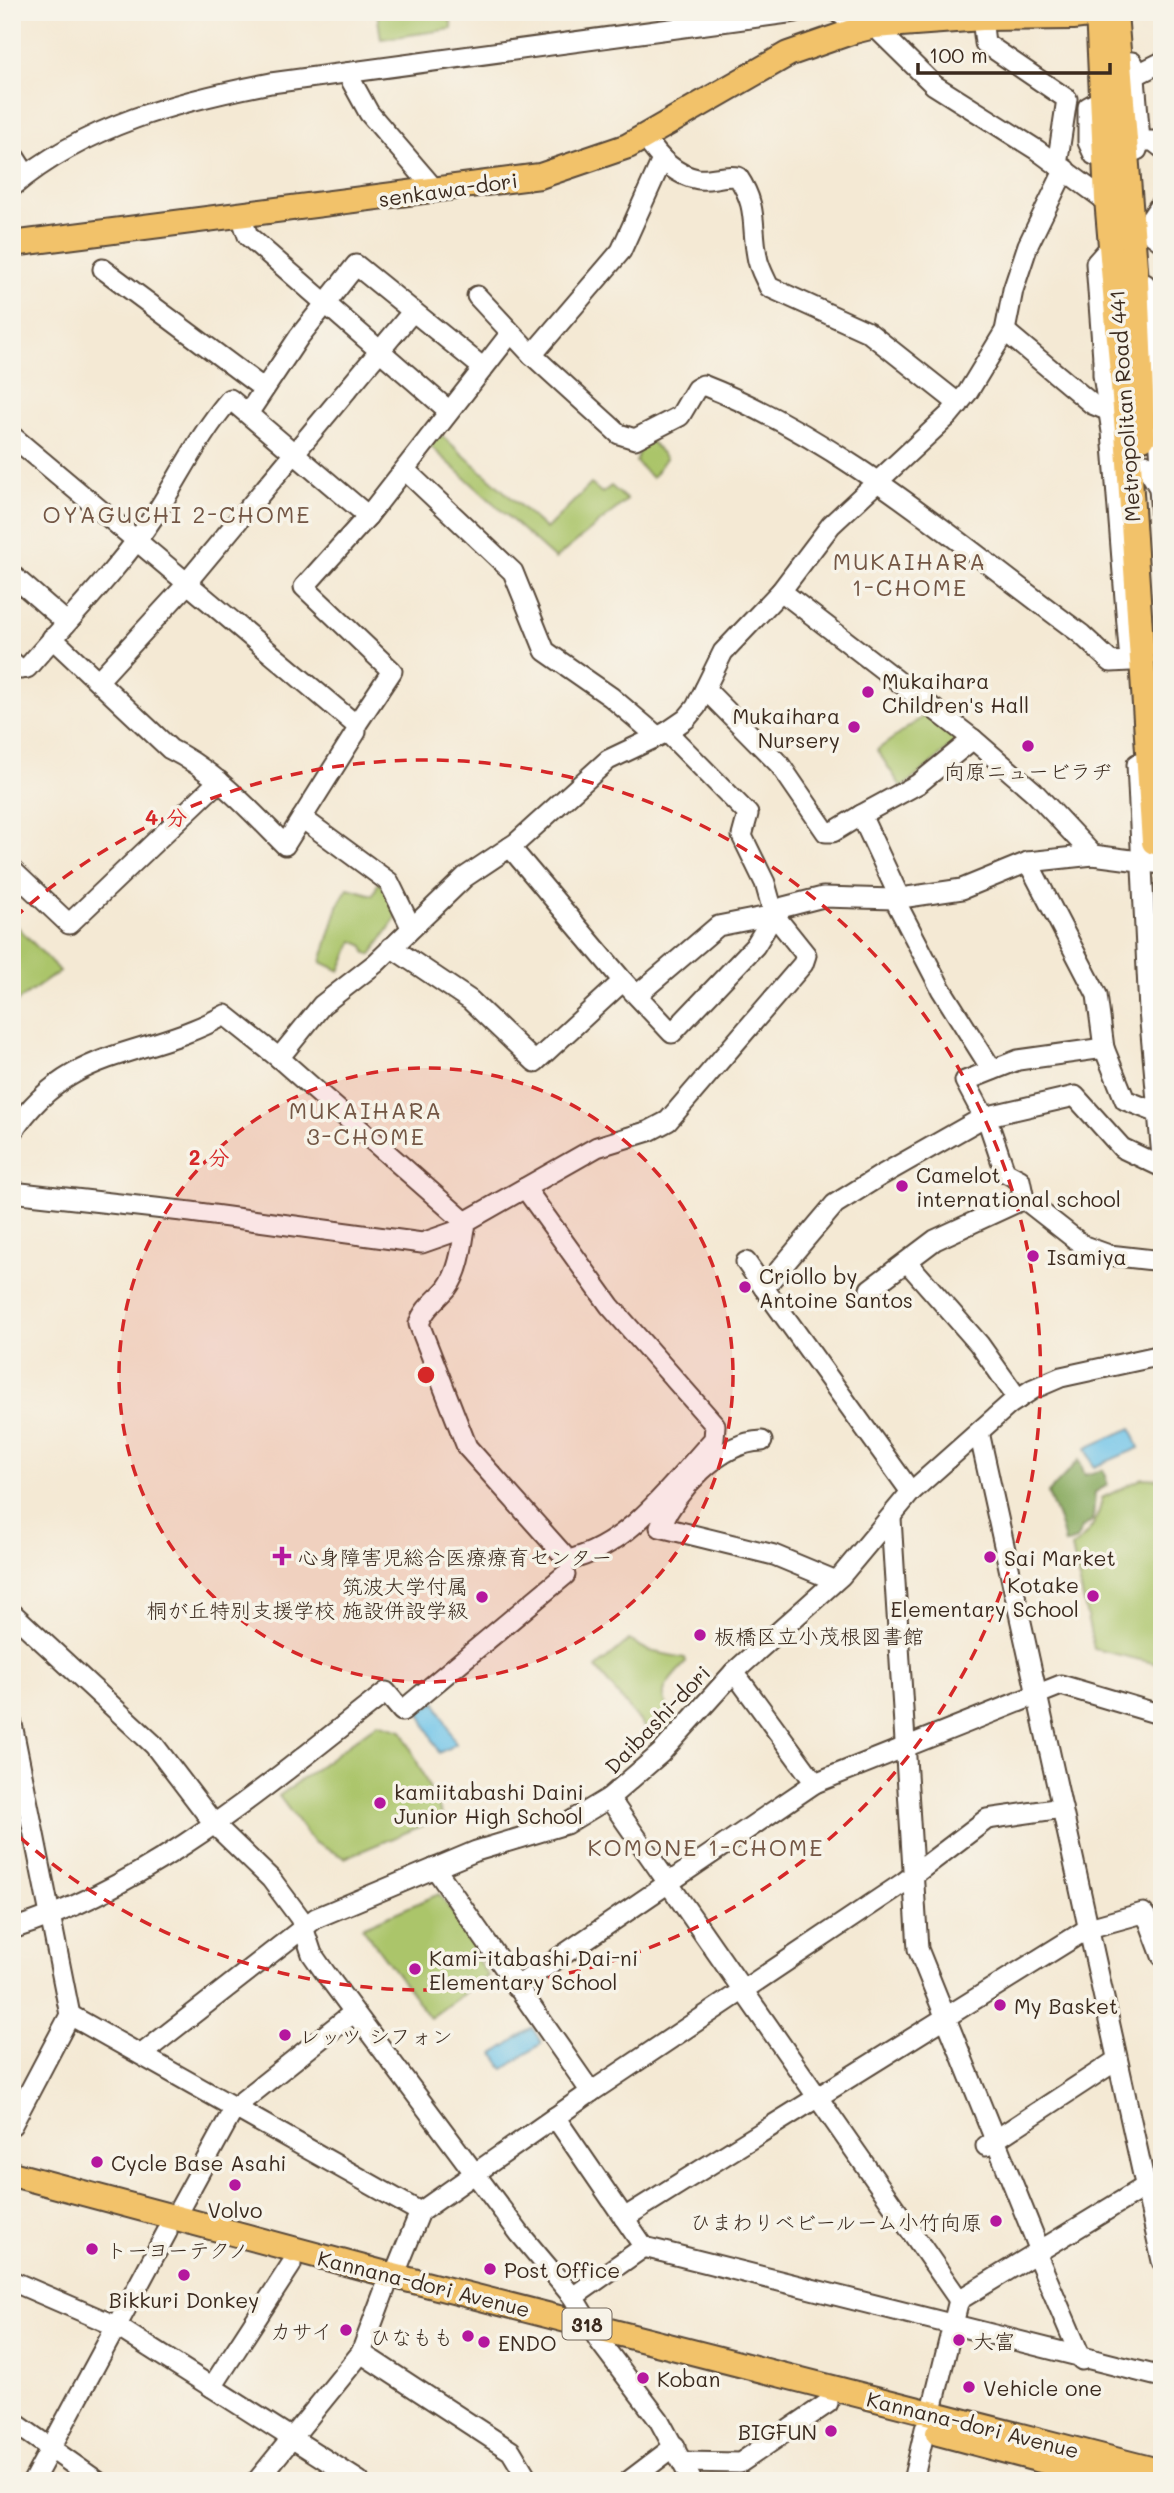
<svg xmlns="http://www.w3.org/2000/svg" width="1174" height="2493" font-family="Mali,'Klee One',sans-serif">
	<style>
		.green { fill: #abc56b; stroke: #737844; stroke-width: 2 }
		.forest { fill: #88aa5f; stroke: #626a3e; stroke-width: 2 }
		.water { fill: #6cc3e9; stroke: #547684; stroke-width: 2 }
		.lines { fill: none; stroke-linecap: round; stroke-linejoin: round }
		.major-tunnel { stroke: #cfc3b0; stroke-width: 24; stroke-dasharray: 24 12; stroke-linecap: butt }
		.minor-casing { stroke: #574739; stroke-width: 23 }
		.major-casing { stroke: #574739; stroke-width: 28 }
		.minor { stroke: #fff; stroke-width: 19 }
		.major { stroke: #f2c26a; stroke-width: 24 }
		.ring { fill: none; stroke: #d62828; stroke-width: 3.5; stroke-dasharray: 12 9 }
		.poi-dot { fill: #b5179e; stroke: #f7f3e8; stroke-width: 2.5 }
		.labels { text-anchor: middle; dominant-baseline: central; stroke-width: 7; stroke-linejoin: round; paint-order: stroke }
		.shield { fill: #f7f3e8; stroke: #73665b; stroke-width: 2 }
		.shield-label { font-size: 19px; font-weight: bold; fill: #3b2a1e }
		.street-label { font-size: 21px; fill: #3b2a1e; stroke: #f7f3e8 }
		.poi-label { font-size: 21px; fill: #3b2a1e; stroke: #f7f3e8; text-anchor: start }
		.neighbourhood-label { font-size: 23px; letter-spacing: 2px; fill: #735644; stroke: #f7f3e8 }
		.centre { fill: #d62828; stroke: #f7f3e8; stroke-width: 3.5 }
		.ring-label { font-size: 21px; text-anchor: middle; font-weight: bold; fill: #d62828; stroke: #f7f3e8; stroke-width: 7; stroke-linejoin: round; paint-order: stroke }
	</style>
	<rect width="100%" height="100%" fill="#f7f3e8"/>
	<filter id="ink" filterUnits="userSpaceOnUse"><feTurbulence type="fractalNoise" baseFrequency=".0143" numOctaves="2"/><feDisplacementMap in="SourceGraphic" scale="14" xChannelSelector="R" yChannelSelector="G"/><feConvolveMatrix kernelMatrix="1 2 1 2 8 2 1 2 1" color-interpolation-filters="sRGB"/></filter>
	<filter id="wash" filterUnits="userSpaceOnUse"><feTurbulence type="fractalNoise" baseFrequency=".00686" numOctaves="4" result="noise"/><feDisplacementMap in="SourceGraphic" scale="28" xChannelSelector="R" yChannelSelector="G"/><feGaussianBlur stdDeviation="1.57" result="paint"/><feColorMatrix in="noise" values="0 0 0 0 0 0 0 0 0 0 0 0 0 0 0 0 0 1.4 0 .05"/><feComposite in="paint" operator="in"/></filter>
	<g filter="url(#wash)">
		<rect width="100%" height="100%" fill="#f4e9d4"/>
		<g class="green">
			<polygon points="377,12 449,12 452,29 381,39"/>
			<polygon points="439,433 546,529 591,484 602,493 611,486 627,500 555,559 429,445"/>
			<polygon points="649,439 666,458 652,478 636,462 640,445"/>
			<polygon points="928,713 961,738 902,788 877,750"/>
			<polygon points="379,881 398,915 371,955 365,952 364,946 353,941 340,971 321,962 339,903 348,888 373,895"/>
			<polygon points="12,921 60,971 12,1005"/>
			<path d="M1143,1478l19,1v186l-68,-16 -22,-101c17,-13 27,-29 30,-50z"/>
			<path d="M629,1640l20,11 36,7 1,4c-21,24 -34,32 -7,57l-14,18 -13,-1 -56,-68z"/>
			<polygon points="378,1723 402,1730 443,1817 345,1858 313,1842 279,1796"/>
			<polygon points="439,1894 477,1946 475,1956 488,1976 430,2018 362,1927"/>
		</g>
		<path class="forest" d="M1079,1460l6,15 18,-5 5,15 -13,7 -2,28 -11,8 -6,12 -11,4c-2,-19 -11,-33 -17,-51z"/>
		<g class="water">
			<polygon points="1131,1428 1139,1448 1094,1467 1086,1448"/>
			<polygon points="436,1702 456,1744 439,1753 419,1711"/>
			<polygon points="532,2028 542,2043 504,2069 494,2054"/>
		</g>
	</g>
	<g filter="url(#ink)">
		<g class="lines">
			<polyline class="major-tunnel" points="1154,842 1162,943"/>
			<g class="minor-casing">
				<g id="minor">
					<polyline points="837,12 844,16 854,31"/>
					<polyline points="982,18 985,43 1067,99 1057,165"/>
					<polyline points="874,26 934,85 1037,150 1162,242"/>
					<polyline points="1119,61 1132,62 1134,65 1140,141 1137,150 1125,155"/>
					<polyline points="347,73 369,113 436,191"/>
					<polyline points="1134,76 1162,62"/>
					<polyline points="1104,98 1088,107 1088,142 1094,155 1107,159"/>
					<path d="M645,137c12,19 29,38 53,42 13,2 26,-5 40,-2 20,30 13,46 19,79 1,10 8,22 12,31l99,45 91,72"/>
					<polyline points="1140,141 1153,141 1162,148"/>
					<polyline points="12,153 26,175"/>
					<path d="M12,187c73,-62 167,-86 259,-104l524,-71"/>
					<polyline points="241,216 248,236 449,411"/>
					<polyline points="1144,229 1162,202"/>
					<polyline points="103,269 264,389"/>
					<polyline points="1136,281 1145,284 1151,299 1154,344 1150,360 1152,389 1157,401 1161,465 1153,477"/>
					<path d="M477,296l55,59 87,79 16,5 45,-23 16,-27 7,-4c140,55 258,161 378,249l30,28 19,-1"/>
					<polyline points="1005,331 1092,404 1109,411"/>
					<polyline points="1118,338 1103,358 1103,375 1112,432 1129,650"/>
					<polyline points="532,355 621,251 662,160"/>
					<polyline points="1103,358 1096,263 1111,246"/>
					<polyline points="249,412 299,337 356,265 482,367"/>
					<polyline points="12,436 356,725"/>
					<polyline points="1145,464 1159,488 1162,530"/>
					<polyline points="405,470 513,572 545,651 611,697 657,736"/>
					<polyline points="12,575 66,622"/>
					<polyline points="187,582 413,311"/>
					<polyline points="781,591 973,739 1034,792 1093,855 1162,864"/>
					<path d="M52,638l118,111c45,22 80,61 115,96l71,-113v-7l36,-54 -88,-84 64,-71 142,-182"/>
					<path d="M12,662l8,7 7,-1c42,-49 91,-98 127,-152 26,-40 45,-81 76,-117l138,117"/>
					<polyline points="98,681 188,583"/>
					<polyline points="705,689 780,765 826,832 833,832 861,815 897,892 898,906 941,989 992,1070"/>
					<polyline points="1137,764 1149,1011 1162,1157"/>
					<polyline points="861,815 918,784 973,739"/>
					<polyline points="302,818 389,882 411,927"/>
					<polyline points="510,847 623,981 672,1033 755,946 774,915 784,907 823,897 894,899 962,889 1028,862 1093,855"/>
					<polyline points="1028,862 1097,995 1104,1048"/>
					<polyline points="12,870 69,924 219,781"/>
					<polyline points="391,947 470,1000 535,1062 623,981"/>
					<polyline points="637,995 718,926 774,915"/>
					<polyline points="279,1058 322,1005 376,963 465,877 516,843 608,760 667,732 686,719 696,707 723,652 781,591 831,525 949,415 968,392 1005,331 1013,290 1028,245 1065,169"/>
					<polyline points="986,1116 1005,1172 1020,1180 1024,1199"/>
					<polyline points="984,1117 965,1081 1018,1060 1104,1048 1125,1100 1158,1113"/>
					<path d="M12,1133c58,-89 132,-73 213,-118l54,43 186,164"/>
					<polyline points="12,1192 191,1212 422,1243 465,1228 465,1222 597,1147 649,1131 668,1121 803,964 806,955 774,915 765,883 742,836 748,814 667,732"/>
					<path d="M465,1228c-3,20 -6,44 -18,60 -10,12 -24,21 -28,36l48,123 101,113c62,-14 105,-77 146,-121l1,-14 -105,-119 -85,-118"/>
					<polyline points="746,1262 764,1288"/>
					<polyline points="907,1262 979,1344 1018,1399"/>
					<polyline points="870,1289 935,1240 1024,1199 1084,1246 1109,1255 1162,1261"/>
					<polyline points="979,1432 1162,2261"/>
					<path d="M762,1441c-43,1 -85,49 -102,86l114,28 60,25"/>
					<polyline points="911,1492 764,1288 835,1204 880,1176 984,1117 1075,1096 1122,1148 1162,1167"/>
					<polyline points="891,1518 918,1949 1040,2251"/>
					<polyline points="12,1613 154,1745 215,1825 271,1879 300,1918 312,1954 326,1974 520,2234 573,2297 600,2342 659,2420 692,2481"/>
					<polyline points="734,1672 815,1783"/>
					<polyline points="12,1724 70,2015 12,2125"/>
					<polyline points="609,1798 959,2300"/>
					<path d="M12,1929c139,-42 261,-149 374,-237l16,19 163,-136"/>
					<polyline points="516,1987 815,1783 1061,1685 1162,1715"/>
					<polyline points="70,2015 420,2212"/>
					<polyline points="143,2053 316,1918 476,1851 566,1824 609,1798 661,1753 734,1672 841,1576 911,1492 1010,1404 1033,1389 1061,1377 1162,1355"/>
					<polyline points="591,2092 903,1883 987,1819 1062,1808"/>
					<polyline points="555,2117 644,2247"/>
					<polyline points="986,2146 1117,2060"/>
					<polyline points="175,2217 235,2107 353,2013"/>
					<polyline points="624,2218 1089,1928 1143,1913 1149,1921 1162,1956"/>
					<polyline points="1036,2253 1082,2360"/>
					<polyline points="394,2276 420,2212 591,2092 435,1868"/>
					<polyline points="12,2281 116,2326 359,2481"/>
					<polyline points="573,2297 644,2247 1162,2377"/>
					<polyline points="361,2353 511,2451 529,2481"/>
					<polyline points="212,2387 291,2265"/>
					<polyline points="931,2414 959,2300 1146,2186 1162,2184"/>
					<polyline points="12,2421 97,2481"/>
					<polyline points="683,2462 740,2463 828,2403"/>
					<polyline points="33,2481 167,2232"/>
					<polyline points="257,2481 361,2353 385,2289"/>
					<polyline points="629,2481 675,2446"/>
					<polyline points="913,2481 925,2429"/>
				</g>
			</g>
			<g class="major-casing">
				<g id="major">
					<polyline points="1098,12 1107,199 1127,432 1154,842"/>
					<polyline points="1115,12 1136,281 1143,438"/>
					<polyline points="12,244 540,176 628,146 788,54 854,31 874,26 982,18 1073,17 1111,12"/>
					<polyline points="12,2174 394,2276 1162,2472"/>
					<polyline points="938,2433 1120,2481"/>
				</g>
			</g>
			<use href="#minor" class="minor"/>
			<use href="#major" class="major"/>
		</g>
	</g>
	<circle cx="426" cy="1375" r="307" fill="#d62828" fill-opacity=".12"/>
	<g class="ring">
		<circle cx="426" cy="1375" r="307"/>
		<path d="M14 918A615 615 0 1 1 14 1832"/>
	</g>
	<g class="poi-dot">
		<circle cx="868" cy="692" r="7"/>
		<circle cx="854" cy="727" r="7"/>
		<circle cx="1028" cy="746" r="7"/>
		<circle cx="902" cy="1186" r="7"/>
		<circle cx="1033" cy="1256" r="7"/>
		<circle cx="745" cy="1287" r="7"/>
		<path d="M278.5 1545.5h7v7h7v7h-7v7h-7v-7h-7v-7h7z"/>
		<circle cx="990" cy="1557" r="7"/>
		<circle cx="1093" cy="1596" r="7"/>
		<circle cx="482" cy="1597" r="7"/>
		<circle cx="700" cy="1635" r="7"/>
		<circle cx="380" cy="1803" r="7"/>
		<circle cx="415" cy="1969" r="7"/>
		<circle cx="1000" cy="2005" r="7"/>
		<circle cx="285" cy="2035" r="7"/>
		<circle cx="97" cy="2162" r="7"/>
		<circle cx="235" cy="2185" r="7"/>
		<circle cx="996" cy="2221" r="7"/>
		<circle cx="92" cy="2249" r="7"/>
		<circle cx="490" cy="2269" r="7"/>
		<circle cx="184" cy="2275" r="7"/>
		<circle cx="346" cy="2330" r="7"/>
		<circle cx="468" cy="2336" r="7"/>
		<circle cx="959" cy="2340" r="7"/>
		<circle cx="484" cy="2342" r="7"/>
		<circle cx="643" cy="2378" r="7"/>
		<circle cx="969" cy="2387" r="7"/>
		<circle cx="831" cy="2431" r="7"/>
	</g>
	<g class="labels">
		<rect class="shield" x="562.5" y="2308.5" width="49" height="31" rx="5"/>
		<g class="shield-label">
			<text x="587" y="2324">318</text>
		</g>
		<g class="street-label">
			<text transform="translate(448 189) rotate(-8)">senkawa-dori</text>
			<text transform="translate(1124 406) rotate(-94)">Metropolitan Road 441</text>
			<text transform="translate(657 1719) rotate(-46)">Daibashi-dori</text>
			<text transform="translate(424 2283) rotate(14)">Kannana-dori Avenue</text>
			<text transform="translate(973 2424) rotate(14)">Kannana-dori Avenue</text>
		</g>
		<g class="poi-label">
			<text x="882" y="680">Mukaihara<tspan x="882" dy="24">Children's Hall</tspan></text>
			<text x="840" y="715" text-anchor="end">Mukaihara<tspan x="840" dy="24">Nursery</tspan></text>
			<text x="1028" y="770" text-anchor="middle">向原ニュービラヂ</text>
			<text x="916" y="1174">Camelot<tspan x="916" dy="24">international school</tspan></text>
			<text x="1047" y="1256">Isamiya</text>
			<text x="759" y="1275">Criollo by<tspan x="759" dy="24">Antoine Santos</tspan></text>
			<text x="298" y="1556">心身障害児総合医療療育センター</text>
			<text x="1004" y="1557">Sai Market</text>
			<text x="1079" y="1584" text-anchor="end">Kotake<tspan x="1079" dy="24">Elementary School</tspan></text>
			<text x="468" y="1585" text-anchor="end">筑波大学付属<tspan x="468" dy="24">桐が丘特別支援学校 施設併設学級</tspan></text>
			<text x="714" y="1635">板橋区立小茂根図書館</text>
			<text x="394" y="1791">kamiitabashi Daini<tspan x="394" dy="24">Junior High School</tspan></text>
			<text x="429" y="1957">Kami-itabashi Dai-ni<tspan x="429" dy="24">Elementary School</tspan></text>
			<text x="1014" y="2005">My Basket</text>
			<text x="299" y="2035">レッツ シフォン</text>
			<text x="111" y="2162">Cycle Base Asahi</text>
			<text x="235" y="2209" text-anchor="middle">Volvo</text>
			<text x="982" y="2221" text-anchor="end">ひまわりベビールーム小竹向原</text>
			<text x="106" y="2249">トーヨーテクノ</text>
			<text x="504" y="2269">Post Office</text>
			<text x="184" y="2299" text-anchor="middle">Bikkuri Donkey</text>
			<text x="332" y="2330" text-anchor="end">カサイ</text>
			<text x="454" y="2336" text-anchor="end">ひなもも</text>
			<text x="973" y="2340">大富</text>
			<text x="498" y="2342">ENDO</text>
			<text x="657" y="2378">Koban</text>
			<text x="983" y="2387">Vehicle one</text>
			<text x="817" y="2431" text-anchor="end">BIGFUN</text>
		</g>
		<g class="neighbourhood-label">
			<text x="177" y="514">OYAGUCHI 2-CHOME</text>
			<text x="910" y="561">MUKAIHARA<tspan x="910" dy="26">1-CHOME</tspan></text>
			<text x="366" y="1110">MUKAIHARA<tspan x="366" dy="26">3-CHOME</tspan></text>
			<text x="706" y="1847">KOMONE 1-CHOME</text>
		</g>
	</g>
	<circle cx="426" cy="1375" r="10" class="centre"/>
	<g class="ring-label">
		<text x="166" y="825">4 分</text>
		<text x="209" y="1165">2 分</text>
	</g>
	<rect width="1174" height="2493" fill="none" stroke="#f7f3e8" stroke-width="42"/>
	<path d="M918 63v10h192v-10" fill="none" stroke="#3b2a1e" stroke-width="3.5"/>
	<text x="929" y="63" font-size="21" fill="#3b2a1e" stroke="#f7f3e8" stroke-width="5" paint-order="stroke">100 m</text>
</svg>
